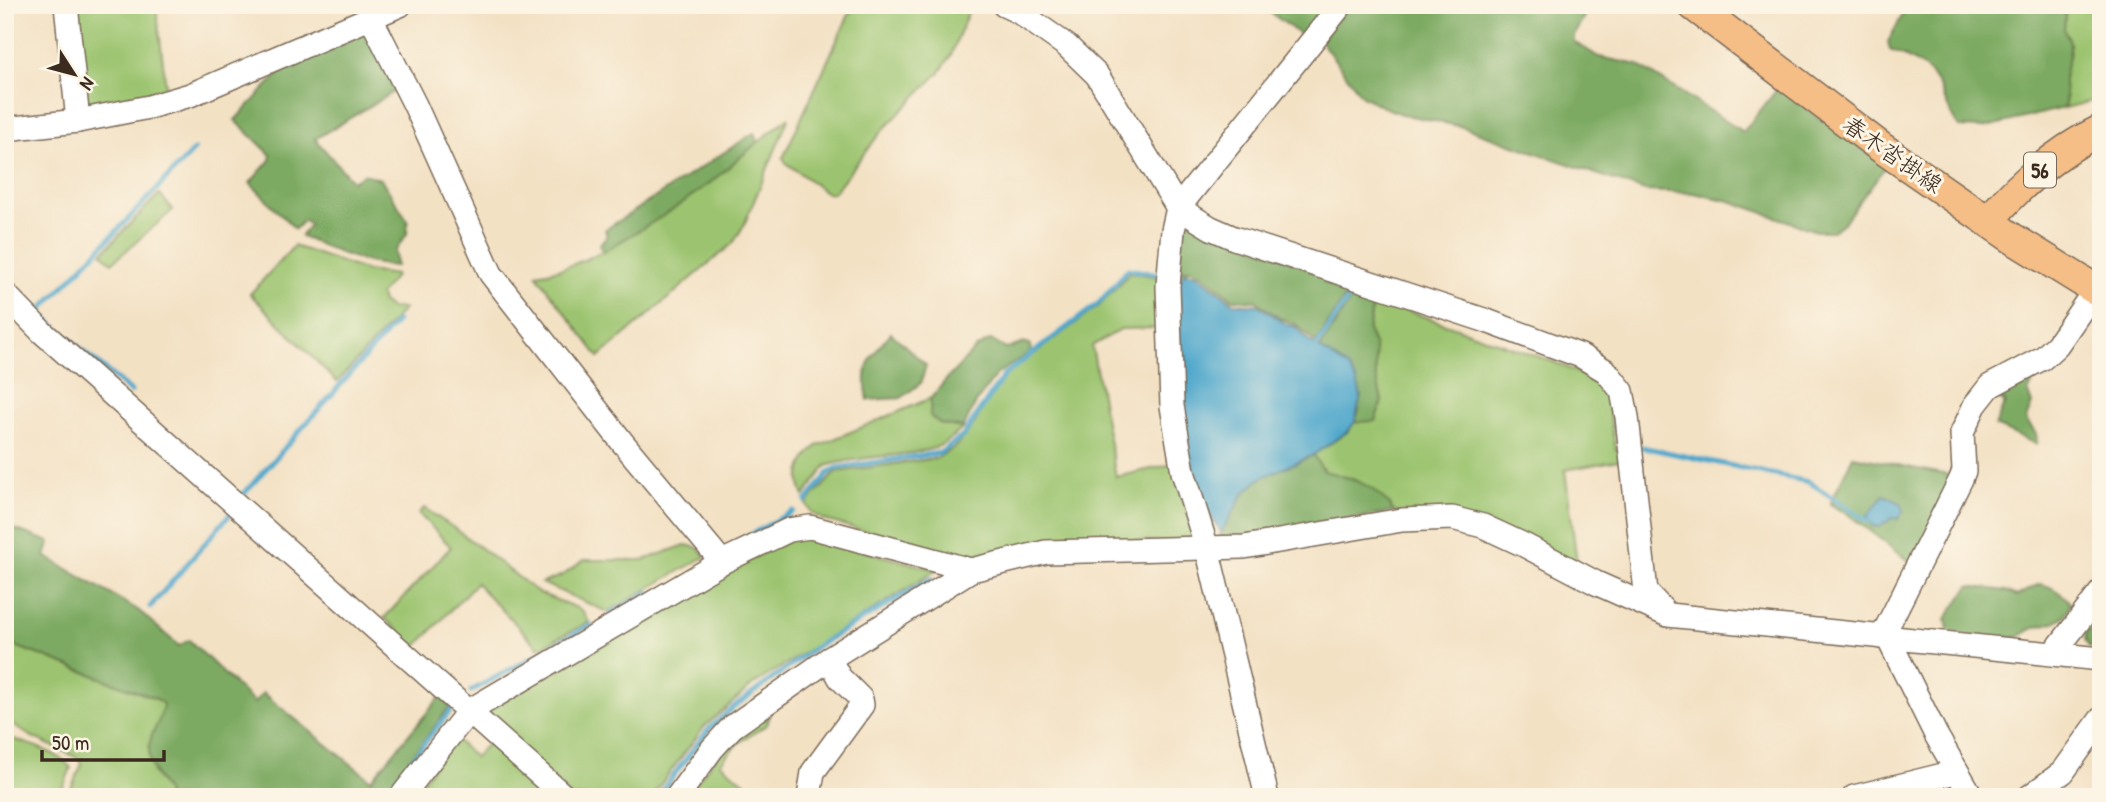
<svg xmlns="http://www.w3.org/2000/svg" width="2106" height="802" font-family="'Patrick Hand','Klee One',sans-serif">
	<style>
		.green { fill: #9cc470; stroke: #6c7747; stroke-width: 2 }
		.forest { fill: #7daa62; stroke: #5c6a40; stroke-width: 2 }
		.water { fill: #4fa7cc; stroke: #456875; stroke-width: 2 }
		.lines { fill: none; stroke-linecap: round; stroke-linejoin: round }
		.stream { stroke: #4fa7cc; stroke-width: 5 }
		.minor-casing { stroke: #7b6a58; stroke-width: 26 }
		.major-casing { stroke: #7b6a58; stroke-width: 33 }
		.minor { stroke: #fff; stroke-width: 23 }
		.major { stroke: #f6be87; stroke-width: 30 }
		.labels { text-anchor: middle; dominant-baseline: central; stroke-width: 6; stroke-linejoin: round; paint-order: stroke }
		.shield { fill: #fcf5e5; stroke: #75675a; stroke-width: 2 }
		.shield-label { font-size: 21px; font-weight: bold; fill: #3b2a1e }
		.street-label { font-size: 23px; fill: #3b2a1e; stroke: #fcf5e5 }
	</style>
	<rect width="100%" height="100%" fill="#fcf5e5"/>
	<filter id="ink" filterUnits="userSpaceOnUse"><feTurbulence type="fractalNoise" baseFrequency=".0143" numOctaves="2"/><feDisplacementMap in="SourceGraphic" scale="14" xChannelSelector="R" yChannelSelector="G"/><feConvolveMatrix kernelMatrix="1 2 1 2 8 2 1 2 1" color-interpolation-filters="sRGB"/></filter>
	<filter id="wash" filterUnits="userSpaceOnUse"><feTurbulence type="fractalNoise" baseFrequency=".00686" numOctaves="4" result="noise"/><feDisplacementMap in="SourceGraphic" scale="28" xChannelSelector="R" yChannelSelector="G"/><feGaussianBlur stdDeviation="1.57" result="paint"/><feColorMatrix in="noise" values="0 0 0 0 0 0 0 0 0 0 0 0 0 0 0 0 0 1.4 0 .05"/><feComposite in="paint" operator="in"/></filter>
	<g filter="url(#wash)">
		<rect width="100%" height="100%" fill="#f3e1c4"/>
		<g class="green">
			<polygon points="72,5 156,5 167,96 86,115"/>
			<polygon points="869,5 971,5 951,55 941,71 881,132 833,193 827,193 786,163 783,158 852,8"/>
			<path d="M2066,5h35v94l-37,9c4,-10 -1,-18 0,-28 1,-19 13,-32 0,-50z"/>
			<path d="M789,117l-45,108 -11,18 -134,114 -63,-83c36,-5 67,-22 98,-41 58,-35 103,-74 155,-116z"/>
			<polygon points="159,194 173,210 112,263 102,253"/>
			<polygon points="294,246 367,271 396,275 380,295 382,302 390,308 404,309 337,382 250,294"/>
			<polygon points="1130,272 1164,278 1164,328 1121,329 1092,346 1116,477 1173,464 1194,535 1186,542 1064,540 988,556 960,557 824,520 812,513 806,504 836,472 937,458 955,447 975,423 985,404 1005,376 1100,305"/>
			<polygon points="1374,299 1554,362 1591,378 1601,386 1606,396 1616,450 1624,450 1625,459 1565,470 1577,562 1394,512 1357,480 1324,471 1313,455 1347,432 1355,422 1375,420 1382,401 1376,376 1375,347 1368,331"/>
			<path d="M931,398v18l9,8 23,4c-9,8 -20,18 -32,21 -35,9 -69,6 -105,17l-22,30c-10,-20 -2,-36 13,-50z"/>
			<polygon points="424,508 457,530 539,593 577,608 583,612 589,622 539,648 476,583 416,647 384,618 451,547 419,514"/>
			<polygon points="809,537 937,570 754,684 705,726 651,797 571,797 484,712 743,563 791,539"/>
			<polygon points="685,545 696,547 706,556 607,612 542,583 563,575 584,560 644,560"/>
			<polygon points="5,642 157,699 164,704 162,717 151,736 153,772 167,793 166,797 67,797 82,764 78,758 30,736 5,719"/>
			<polygon points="772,705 766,725 737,744 720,763 760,794 759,797 684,797 740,728"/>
			<path d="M5,738h6c18,7 49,14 60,30l-12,29h-54z"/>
			<polygon points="455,739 475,757 491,740 554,797 410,797"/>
		</g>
		<g class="forest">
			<polygon points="1260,5 1335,5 1306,39"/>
			<polygon points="1349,5 1590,5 1574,35 1574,42 1599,57 1638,65 1743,132 1778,88 1886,166 1844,222 1833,231 1816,231 1730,201 1694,193 1645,191 1463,127 1401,114 1381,106 1362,96 1320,40"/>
			<path d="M1908,5h158l-2,25c13,18 1,31 0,50 -1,10 4,18 0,28l-81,20 -24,-1c-11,-14 -12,-25 -20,-41 -11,-20 -29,-28 -49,-36l-2,-8z"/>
			<path d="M367,26l35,61 -87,52 37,42 12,-7 17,5 27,42 -1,13 -12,17 1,15c-34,-2 -65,-16 -95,-30l9,-11 -6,-5 -9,9 -45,-46 20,-23 1,-5 -36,-35 58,-61z"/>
			<polygon points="754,133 758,142 710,183 671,211 603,252 599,245 607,236 605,230"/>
			<polygon points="1182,218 1353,284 1316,343 1297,325 1280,318 1256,301 1233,299 1199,272 1191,269 1184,270 1179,274"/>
			<polygon points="1356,291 1374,299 1368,331 1375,347 1376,376 1382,401 1375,421 1355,422 1359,410 1320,348"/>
			<path d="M891,333l35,32 -5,18 -20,15 -33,2c-7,-34 2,-43 23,-67z"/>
			<polygon points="991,340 1006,349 1025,343 1030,345 1031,352 997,374 977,401 963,428 940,424 930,416 931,398 946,380 976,348"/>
			<path d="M2032,376l1,6 -5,11 4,11 -6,15c3,9 14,13 10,25l-41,-18 10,-24 -16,-7z"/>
			<path d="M1313,455l11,16c30,8 53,14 70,41l-175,28c7,-25 27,-57 53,-68 14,-6 28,-10 41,-17z"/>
			<polygon points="1853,456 1958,477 1915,566 1849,515 1830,504"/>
			<path d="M9,527l41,15 -5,14 93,54 41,36 10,-6 65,63 9,-10 108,87 69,-83 10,9 -69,91h-215l1,-4c-12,-18 -24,-36 -15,-58 5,-11 10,-18 11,-31l-6,-5 -152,-57v-111z"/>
			<path d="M2039,584c11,1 25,10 31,19 -5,23 -21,18 -38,26 -5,2 -9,6 -14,8 -15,6 -56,0 -70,-8l-2,-10 24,-33 36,5 11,5z"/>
			<polygon points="2101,618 2101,649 2089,647 2085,640 2086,632"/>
		</g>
		<g class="water">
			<path d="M1185,272l12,2 37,29 24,2 28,19 10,3 13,14 40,27 8,14 4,14 -6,26 -8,10 -34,23 -52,23 -17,15 -23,40c-46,-62 -40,-179 -43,-253z"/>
			<polygon points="1884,495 1901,503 1904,510 1898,519 1892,518 1880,527 1872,526 1867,516"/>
		</g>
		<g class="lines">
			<g class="stream">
				<polyline points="38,312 131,392"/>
				<polyline points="39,312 194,150"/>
				<polyline points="1317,346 1355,288 1359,289"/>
				<polyline points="1604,385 1610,395 1617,429"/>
				<polyline points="1642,447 1809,482 1868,521"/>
				<polyline points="243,499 241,497 397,321"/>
				<polyline points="806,501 829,473 837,468 940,453 963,436 1004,375 1099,303 1128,269 1159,274"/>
				<polyline points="738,542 793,511"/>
				<polyline points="150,607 232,512"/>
				<polyline points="611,613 649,592"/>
				<polyline points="471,691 591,625"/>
				<polyline points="382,797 452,709"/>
				<polyline points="657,797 709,729 730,710 820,644 931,579"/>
			</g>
		</g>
	</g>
	<g filter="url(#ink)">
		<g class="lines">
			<g class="minor-casing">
				<g id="minor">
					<polyline points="66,5 78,121"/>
					<polyline points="1004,5 1019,12 1067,46 1097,75 1178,208 1211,228 1234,238 1484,320 1581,356 1606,371 1622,391 1627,417 1646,592 1663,610"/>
					<polyline points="370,16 415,105 491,274 623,443 722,562"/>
					<polyline points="5,129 78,121 149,107 190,95 400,5"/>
					<polyline points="5,294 42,332 565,797"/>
					<polyline points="1882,637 1961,479 1964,471 1962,433 1975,405 1990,386 2043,358 2057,345 2095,290"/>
					<polyline points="1888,638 1936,735 1972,797"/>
					<polyline points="2054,653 2101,592"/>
					<polyline points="401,797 469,711 722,562 789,530 810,527 971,570"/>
					<polyline points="677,797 712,749 732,727 829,659 971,570 1046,552 1244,547 1402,520 1452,518 1483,526 1524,545 1596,583 1668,615 2101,659"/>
					<polyline points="809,797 813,772 862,705 861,699 840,678 829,659"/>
					<polyline points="1267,797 1207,548 1183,472 1172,406 1168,286 1173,230 1178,208 1341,5"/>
					<polyline points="1854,797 1955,772"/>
					<polyline points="2029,797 2063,772 2101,719"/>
				</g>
			</g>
			<g class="major-casing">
				<g id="major">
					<polyline points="1693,5 1879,146 2012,238 2101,293"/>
					<path d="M1988,221c31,-36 69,-70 113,-91"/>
				</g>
			</g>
			<use href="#minor" class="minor"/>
			<use href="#major" class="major"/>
		</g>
	</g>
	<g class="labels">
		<rect class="shield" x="2024" y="152.5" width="32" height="35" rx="5"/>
		<g class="shield-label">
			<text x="2040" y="170">56</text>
		</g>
		<g class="street-label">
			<text transform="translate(1893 154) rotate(35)">春木沓掛線</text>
		</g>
	</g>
	<rect width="2106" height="802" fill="none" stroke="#fcf5e5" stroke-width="28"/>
	<g transform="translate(74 74) rotate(126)" stroke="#fcf5e5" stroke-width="5" paint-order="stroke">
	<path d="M0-5L12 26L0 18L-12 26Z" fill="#3b2a1e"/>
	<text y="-10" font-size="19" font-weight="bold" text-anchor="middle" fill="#3b2a1e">N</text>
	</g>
	<path d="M42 750v10h122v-10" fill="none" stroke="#3b2a1e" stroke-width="3.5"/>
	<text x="52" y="750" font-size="21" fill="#3b2a1e" stroke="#fcf5e5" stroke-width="5" paint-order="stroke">50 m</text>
</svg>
